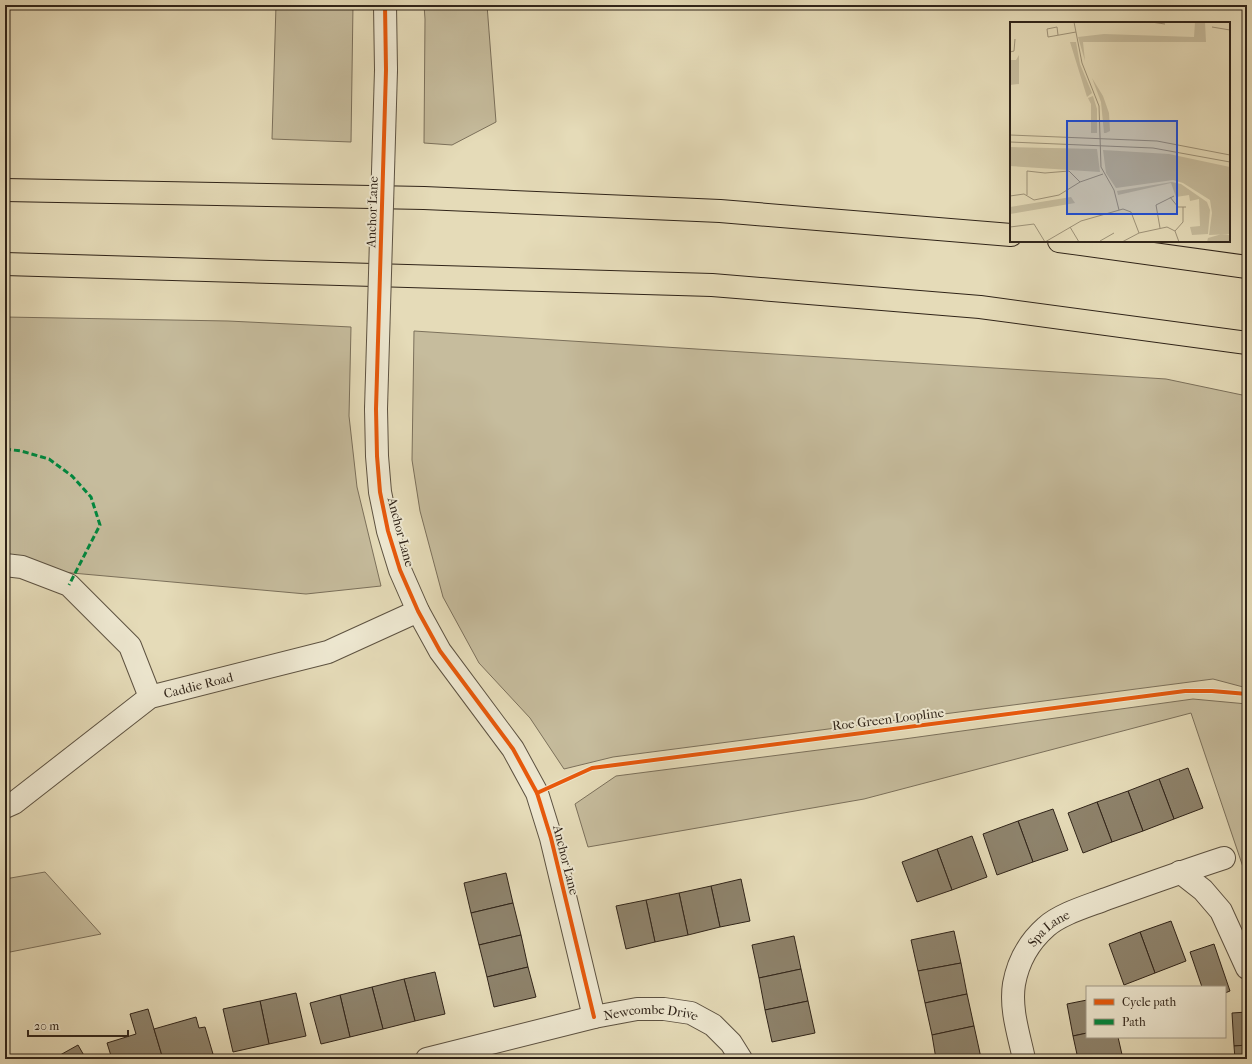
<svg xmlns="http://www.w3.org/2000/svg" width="1252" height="1064" font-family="'IM FELL French Canon',serif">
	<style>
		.green { fill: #c6bc9d; stroke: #7b705b }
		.building { fill: #8e836c; stroke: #302419 }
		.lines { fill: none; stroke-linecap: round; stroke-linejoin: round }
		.minor-casing { stroke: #5d5241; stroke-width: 24 }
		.motorway-casing { stroke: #302419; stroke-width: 24 }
		.minor { stroke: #eee8d1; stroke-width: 22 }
		.motorway { stroke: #e5dbb8; stroke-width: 22 }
		.minor-bridge-casing { stroke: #5d5241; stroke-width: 24; stroke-linecap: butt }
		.minor-bridge { stroke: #eee8d1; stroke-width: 22 }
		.quiet { stroke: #00873e; stroke-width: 3; stroke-dasharray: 6 3; stroke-linecap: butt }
		.cycleway-casing { stroke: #eee8d1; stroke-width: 6 }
		.cycleway { stroke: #e8590c; stroke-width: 4 }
		.labels { text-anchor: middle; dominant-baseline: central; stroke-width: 4; stroke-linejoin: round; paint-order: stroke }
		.street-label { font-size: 13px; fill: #302419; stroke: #eee8d1 }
		.inset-road { fill: none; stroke: #9d9278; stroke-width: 1 }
		.view { fill: #1d4ed8; fill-opacity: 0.15; stroke: #1d4ed8; stroke-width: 2 }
		.inset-edge { fill: none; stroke: #302419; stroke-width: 2 }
	</style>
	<rect width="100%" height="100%" fill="#e5dbb8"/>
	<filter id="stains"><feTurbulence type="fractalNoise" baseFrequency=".005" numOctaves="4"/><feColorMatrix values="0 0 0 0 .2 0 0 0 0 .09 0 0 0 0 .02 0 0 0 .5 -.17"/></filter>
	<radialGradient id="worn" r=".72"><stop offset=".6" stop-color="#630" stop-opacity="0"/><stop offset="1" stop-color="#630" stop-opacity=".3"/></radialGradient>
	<g class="green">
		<polygon points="276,5 353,5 351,142 272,139"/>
		<polygon points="424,5 487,5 496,122 452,145 424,143 425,19"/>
		<polygon points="5,317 228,321 351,327 349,416 357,487 381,586 306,594 5,567"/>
		<polygon points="414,331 1166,379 1247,396 1247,688 1213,679 613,757 564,769 530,718 479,663 443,597 420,511 412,460"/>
		<polygon points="1193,699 1247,704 1247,869 1244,870 1191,713 864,799 588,847 575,804 616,776 904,739"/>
		<polygon points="45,872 101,934 5,953 5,879"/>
	</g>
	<g class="building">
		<polygon points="1188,768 1203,808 1174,819 1159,779"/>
		<polygon points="1159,779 1174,819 1143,831 1128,791"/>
		<polygon points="1128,791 1143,831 1112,842 1097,802"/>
		<polygon points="1097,802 1112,842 1083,853 1068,813"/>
		<polygon points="1053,809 1068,850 1033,862 1018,821"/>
		<polygon points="1018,821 1033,862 997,875 983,834"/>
		<polygon points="972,836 987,877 952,890 937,849"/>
		<polygon points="937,849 952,890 917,902 902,862"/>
		<polygon points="506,873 513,903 471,913 464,883"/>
		<polygon points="741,879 750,921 720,927 711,886"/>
		<polygon points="711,886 720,927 688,935 679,893"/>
		<polygon points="679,893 688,935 655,942 646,900"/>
		<polygon points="646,900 655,942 626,949 616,906"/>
		<polygon points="513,903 521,935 479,945 471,913"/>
		<polygon points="1171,921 1186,961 1155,973 1140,932"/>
		<polygon points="954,931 961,963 918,971 911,940"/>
		<polygon points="1140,932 1155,973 1124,985 1109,944"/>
		<polygon points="521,935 528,967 487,977 479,945"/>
		<polygon points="794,936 801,969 759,978 752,945"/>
		<polygon points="1214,944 1230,991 1225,993 1225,987 1202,987 1190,952"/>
		<polygon points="961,963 967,994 925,1003 918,971"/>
		<polygon points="528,967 536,997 494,1007 487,977"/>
		<polygon points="801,969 808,1001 765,1010 759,978"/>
		<polygon points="435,972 445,1014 415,1021 404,979"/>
		<polygon points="404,979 415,1021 383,1029 372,987"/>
		<polygon points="372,987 383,1029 350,1037 340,995"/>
		<polygon points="296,993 306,1036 269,1044 260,1001"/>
		<polygon points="967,994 974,1026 932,1035 925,1003"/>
		<polygon points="340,995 350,1037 321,1044 310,1003"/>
		<polygon points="1087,1000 1087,1033 1073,1036 1067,1004"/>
		<polygon points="260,1001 269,1044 233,1052 223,1009"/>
		<polygon points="808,1001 815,1033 772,1042 765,1010"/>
		<polygon points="148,1009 163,1059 112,1059 107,1043 136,1034 130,1014"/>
		<polygon points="1247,1012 1247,1045 1234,1046 1232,1013"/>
		<polygon points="196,1017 199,1028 205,1027 213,1054 196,1059 163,1059 154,1029"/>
		<polygon points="974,1026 981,1058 936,1059 932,1035"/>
		<polygon points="1087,1033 1087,1037 1118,1037 1123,1059 1078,1059 1073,1036"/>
		<polygon points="78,1045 86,1059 53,1059"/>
		<polygon points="1247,1045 1247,1059 1235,1059 1234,1046"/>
	</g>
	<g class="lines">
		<g class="minor-casing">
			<g id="minor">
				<polyline points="385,5 386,70"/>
				<polyline points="376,409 377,456 380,492 388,531 400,570 418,611 440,651 513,749 537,793 551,838 594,1017"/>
				<polyline points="5,565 22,567 69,585 130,646 150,697"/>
				<path id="s1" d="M5,807l9,-4 136,-106 178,-45 90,-41"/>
				<polyline points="1180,872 1203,890 1221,911 1247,968"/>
				<path id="s2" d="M427,1059l167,-42 43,-8h27l27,4 22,12 18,18 10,16"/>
				<path id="s3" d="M1024,1059c-5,-24 -14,-50 -10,-75 4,-22 15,-42 32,-57 14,-13 42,-21 60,-28 39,-14 78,-28 118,-41"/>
			</g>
		</g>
		<g class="motorway-casing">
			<g id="motorway">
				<polyline points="5,190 424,198 720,211 1011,235"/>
				<polyline points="1059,241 1247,267"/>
				<polyline points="5,264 712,285 980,307 1247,343"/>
			</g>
		</g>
		<use href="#minor" class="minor"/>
		<use href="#motorway" class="motorway"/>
		<g class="minor-bridge-casing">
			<polyline id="minor-bridge" points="376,409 386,70"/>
		</g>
		<use href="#minor-bridge" class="minor-bridge"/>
		<polyline class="quiet" points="5,449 21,451 49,459 72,476 91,497 100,525 69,585"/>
		<g class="cycleway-casing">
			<g id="cycleway">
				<polyline points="385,5 386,70 376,409 377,456 380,492 388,531 400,570 418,611 440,651 513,749 537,793 551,838 594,1017"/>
				<polyline points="537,793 592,768 1185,691 1212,691 1247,694"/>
			</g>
		</g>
		<use href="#cycleway" class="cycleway"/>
	</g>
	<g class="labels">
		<g class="street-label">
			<text transform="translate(372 212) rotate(-88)">Anchor Lane</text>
			<text transform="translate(401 532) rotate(75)">Anchor Lane</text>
			<text stroke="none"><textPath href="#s1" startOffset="232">Caddie Road</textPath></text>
			<text transform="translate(888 719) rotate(-7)">Roe Green Loopline</text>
			<text transform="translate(566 860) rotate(76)">Anchor Lane</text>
			<text stroke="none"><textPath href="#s3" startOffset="144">Spa Lane</textPath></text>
			<text stroke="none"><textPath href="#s2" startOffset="230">Newcombe Drive</textPath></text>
		</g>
	</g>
	<g transform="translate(1010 22)">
		<rect width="220" height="220" fill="#e5dbb8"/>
		<path d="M185,0h10l1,20h-123l2,19 -7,-24 26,-3 90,3zM60,20h6l4,22 12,29 -5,4zM9,33v29l-9,1v-25h6zM82,56l11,18 6,17 1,18 -4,2h-2l-3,-31zM83,74l4,13v24h-6v-29l-3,-6zM0,125l87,2 3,23 -90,-6zM93,128l66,4 61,13v67l-21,1 3,-22 -2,-13 -27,-17 -10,-3 -57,8 -10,-15zM162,160l9,2 26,18 3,8 -2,24 -16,1 -2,-8 10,-1 -1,-27 -9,2 -1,-6 -13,2 -5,-14 -53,12 -1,-4zM61,175l4,6 -65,11v-7zM212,212l8,1v7h-23l1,-4z" fill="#c6bc9d"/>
		<path class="inset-road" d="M64,0l8,41 17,43 2,61 13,23 5,20M141,0l14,2M202,5l18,3M48,13l-1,-8 -10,2 1,8 28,-5M0,30l4,-1 1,-12M0,113l147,6 73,14M0,120l143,6 77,14M17,173v-24l18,2 24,-2 11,11M0,174l14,-2 10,6 25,-5 21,-13 23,-8M160,175l8,10h8M0,205l24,-3 11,18M60,205l9,15M150,206l-4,-23 18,-9M165,209l8,-9v-15M90,219l14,-8M35,220l36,-21 42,-12 8,3 8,21M112,220l17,-9 28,-6 8,4 4,11"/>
		<path class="view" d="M57,99h110v93h-110z"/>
		<rect width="220" height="220" class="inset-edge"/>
	</g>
	<rect width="1252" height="1064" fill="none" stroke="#e5dbb8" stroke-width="20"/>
	<rect x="6" y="6" width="1240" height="1052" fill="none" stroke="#302419" stroke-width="2"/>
	<rect x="10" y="10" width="1232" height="1044" fill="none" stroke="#302419"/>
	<rect x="1086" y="986" width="140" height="52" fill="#eee8d1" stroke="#a29a87"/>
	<rect x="1094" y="999" width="20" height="6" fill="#e8590c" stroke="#a29a87"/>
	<text x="1122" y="1006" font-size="12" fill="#302419">Cycle path</text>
	<rect x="1094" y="1019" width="20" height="6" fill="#00873e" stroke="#a29a87"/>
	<text x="1122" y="1026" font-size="12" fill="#302419">Path</text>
	<path d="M28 1030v6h100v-6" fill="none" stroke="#302419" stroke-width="2"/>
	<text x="34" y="1030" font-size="12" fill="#302419" stroke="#eee8d1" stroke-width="3" paint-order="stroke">20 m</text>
	<rect width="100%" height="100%" filter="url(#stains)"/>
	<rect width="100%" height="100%" fill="url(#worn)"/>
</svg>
